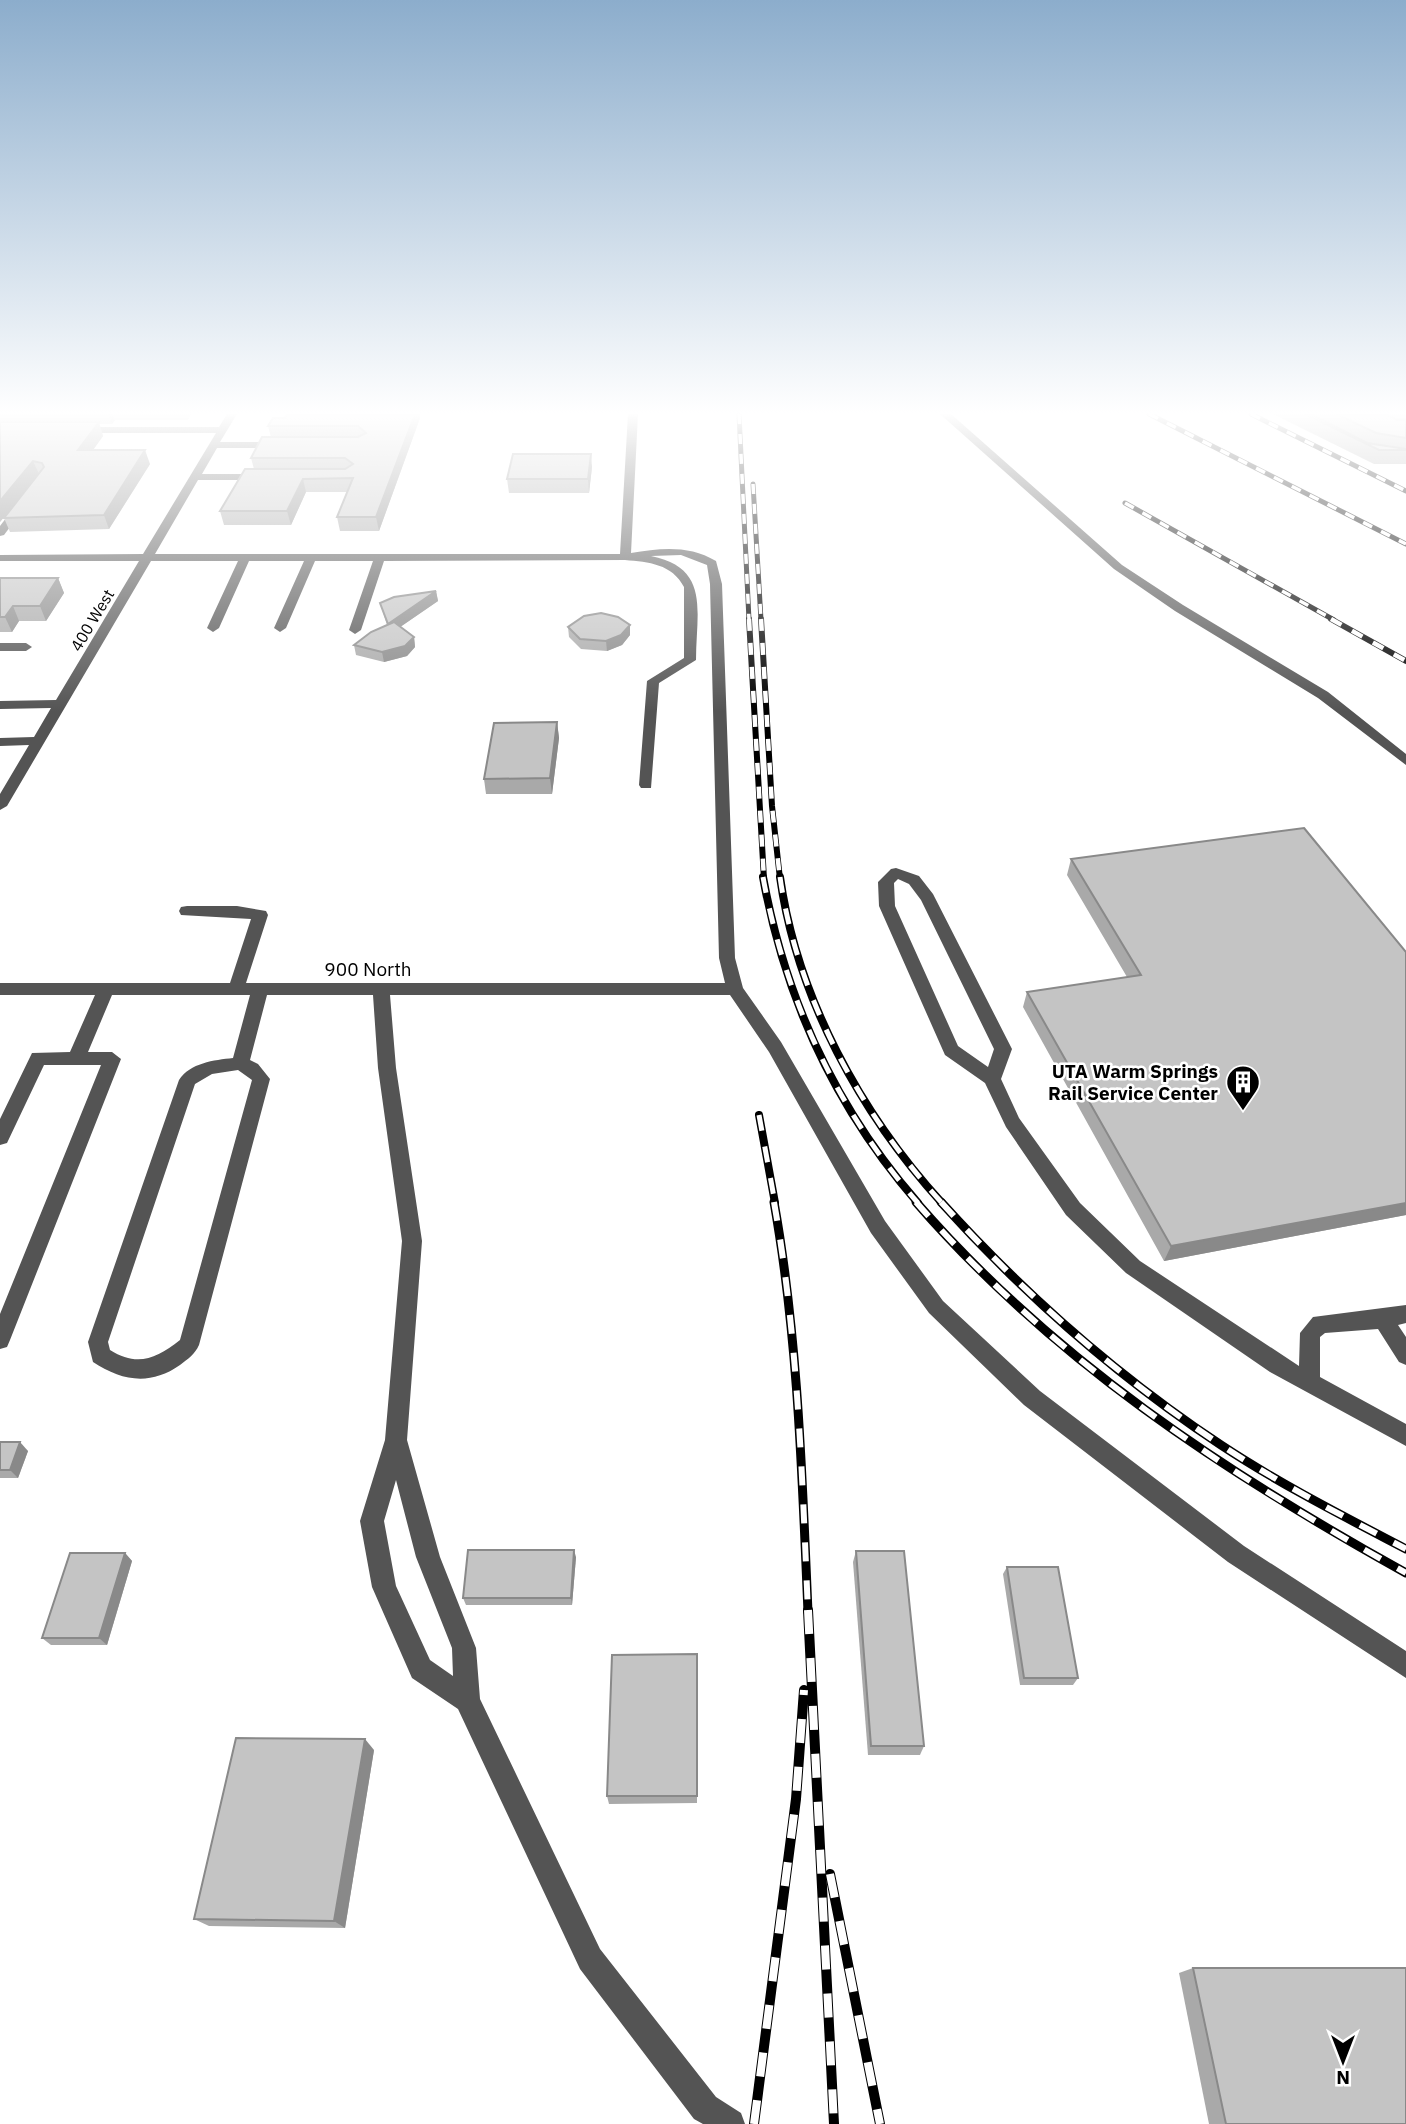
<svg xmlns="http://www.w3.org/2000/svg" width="1406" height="2124" font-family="'IBM Plex Sans',sans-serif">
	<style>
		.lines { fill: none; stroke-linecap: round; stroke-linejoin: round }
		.minor { fill: #545454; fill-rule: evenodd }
		.rail-far4-casing { stroke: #000; stroke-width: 5 }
		.rail-far3-casing { stroke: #000; stroke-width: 6 }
		.rail-far2-casing { stroke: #000; stroke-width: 8 }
		.rail-far1-casing { stroke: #000; stroke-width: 9 }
		.rail-casing { stroke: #000; stroke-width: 10 }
		.rail-far4 { stroke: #fff; stroke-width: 3.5; stroke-dasharray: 10; stroke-linecap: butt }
		.rail-far3 { stroke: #fff; stroke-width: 4.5; stroke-dasharray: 12; stroke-linecap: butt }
		.rail-far2 { stroke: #fff; stroke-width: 5; stroke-dasharray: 16; stroke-linecap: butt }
		.rail-far1 { stroke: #fff; stroke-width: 6; stroke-dasharray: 19; stroke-linecap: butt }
		.rail { stroke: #fff; stroke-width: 8; stroke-dasharray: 24; stroke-linecap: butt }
		.wall { fill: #a9a9a9 }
		.shaded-wall { fill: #898989 }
		.building { fill: #c4c4c4; stroke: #898989; stroke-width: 2 }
		.labels { text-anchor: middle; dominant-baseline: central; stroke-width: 5; stroke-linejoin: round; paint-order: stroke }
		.far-street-label { font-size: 16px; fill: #000; stroke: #fff }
		.street-label { font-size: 19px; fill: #000; stroke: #fff }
		.poi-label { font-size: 19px; font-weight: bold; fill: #000; stroke: #fff; text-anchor: end }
	</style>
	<rect width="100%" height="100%" fill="#fff"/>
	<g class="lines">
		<g class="minor">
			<path d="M227,414h10l-17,28h60l5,3 -5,3h-63l-15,26h62l5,3 -5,3h-66l-43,74h465l8,-140h10l-7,139c30,-5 58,-8 85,8l6,23 13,374 8,30 38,54 104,179 58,80 97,90 204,155 162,105v27l-178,-116 -204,-157 -95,-92 -58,-80 -102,-181 -39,-57h-340l6,73 26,173 -15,199 33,117 36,91 4,51 120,250 116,148 25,16 4,11h-42l-9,-5 -114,-150 -122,-260 -46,-31 -40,-91 -12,-66 25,-81 17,-199 -24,-173 -5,-73h-106l-17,65 8,4 12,15 -71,266c-4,9 -11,14 -19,20 -30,21 -58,16 -87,-3l-5,-20 91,-262c11,-17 35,-20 54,-22l17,-63h-138l-24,57h24l9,7 -111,281 -3,7 -7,2v-35l101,-249h-57l-37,78 -7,2v-26l32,-66 38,-1 25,-57h-95v-12h230l21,-64 -70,-4 -2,-4 2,-4 6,-1h50l29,5 2,4 -22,68h479l-6,-25 -9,-374 -3,-19 -26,-10 -30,1c60,12 45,56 45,104l-37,23 -8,105h-10l-2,-3 8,-104 37,-23v-71c-12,-23 -35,-25 -59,-27l-241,1 -23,69 -6,4 -6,-4 24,-69h-58l-29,67 -6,4 -6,-4 30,-67h-55l-30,67 -6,4 -6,-4 31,-67h-87l-144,245 -7,4v-16l29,-49 -29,1v-8l34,-1 17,-29 -51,1v-8l56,-1 83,-139h-139v-6l143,-1 73,-121h-139l-5,-3 5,-3h142zM238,1070l14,10 -72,260c-24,19 -43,27 -70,10l-2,-8 87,-258 17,-10zM396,1480l20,77 36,91 1,28 -23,-16 -34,-74 -12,-65z"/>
			<polygon points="940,414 951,414 1122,565 1183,605 1328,692 1406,754 1406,765 1318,698 1175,611 1114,569"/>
			<polygon points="16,505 25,507 4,535 0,536 0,526"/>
			<polygon points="0,643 26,643 32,647 26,651 0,651"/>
			<path d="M896,868l23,8 14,18 79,155 -11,30 18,39 61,85 60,58 159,105 1,-33 13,-16 93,-12v18l-8,2 8,12v28l-7,-3 -21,-33 -53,4 -5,4v40l86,47v22l-136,-74 -144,-99 -60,-58 -60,-88 -21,-44 -40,-28 -66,-149 -1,-24 13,-13zM898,879l11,5 12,16 73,149 -6,18 -30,-21 -63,-140 -1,-23z"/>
		</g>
		<g class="rail-far4-casing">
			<g id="rail-far4">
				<polyline points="739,414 749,620"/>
				<polyline points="1149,414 1406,544"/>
				<polyline points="1251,414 1406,491"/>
				<polyline points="753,484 761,620"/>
				<polyline points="1125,503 1334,620"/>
			</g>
		</g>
		<g class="rail-far3-casing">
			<g id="rail-far3">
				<polyline points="749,619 764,879"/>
				<polyline points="761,619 772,806 780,879"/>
				<polyline points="1331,619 1406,661"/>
			</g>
		</g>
		<g class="rail-far2-casing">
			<g id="rail-far2">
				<path d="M763,877c22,122 74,233 155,326"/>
				<path d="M780,877c17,121 81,237 162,326"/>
				<polyline points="759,1115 775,1203"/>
			</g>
		</g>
		<g class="rail-far1-casing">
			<g id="rail-far1">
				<path d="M774,1202c24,135 28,272 34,410"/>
				<path d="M916,1202c137,158 308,270 490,371"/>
				<path d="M941,1202c83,92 176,174 280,243 59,39 122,71 185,104"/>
			</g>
		</g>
		<g class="rail-casing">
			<g id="rail">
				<polyline points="808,1610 834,2124"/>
				<polyline points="830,1874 880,2124"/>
				<polyline points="754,2124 796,1799 804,1690"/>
			</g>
		</g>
		<use href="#rail-far4" class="rail-far4"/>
		<use href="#rail-far3" class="rail-far3"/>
		<use href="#rail-far2" class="rail-far2"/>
		<use href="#rail-far1" class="rail-far1"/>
		<use href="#rail" class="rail"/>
	</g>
	<g class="wall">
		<polygon points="0,414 191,414 188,420 115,420 112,424 99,424 103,436 93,450 150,464 109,529 10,532 4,518 15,503 0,522"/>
		<polygon points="287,414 420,414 420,418 379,531 340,531 337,517 348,492 306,492 291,525 224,525 220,511 254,469 251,458 271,437 268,426 285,418"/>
		<polygon points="1273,414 1406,414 1406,464 1374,464"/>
		<polygon points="592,467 589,493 509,493 507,479"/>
		<polygon points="0,578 58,578 64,593 46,621 19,621 12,632 0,632"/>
		<polygon points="436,591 438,601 400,627 414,637 415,647 407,656 384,662 356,655 354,645 387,625 380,603"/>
		<polygon points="630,625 630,635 622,645 607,651 581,649 569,637 568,627"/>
		<polygon points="557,722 559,738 552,794 486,794 484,779"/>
		<polygon points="1071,859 1406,952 1406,1215 1164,1261 1023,1007 1027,992 1127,977 1067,875"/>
		<polygon points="0,1442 28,1451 18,1478 0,1478"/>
		<polygon points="856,1551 924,1746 920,1755 868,1755 853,1562"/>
		<polygon points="125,1553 132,1561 107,1645 51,1645 42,1638"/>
		<polygon points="576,1557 572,1605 466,1605 463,1598"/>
		<polygon points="1007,1567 1078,1678 1073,1685 1020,1685 1003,1574"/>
		<polygon points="697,1654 697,1803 609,1804 607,1796"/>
		<polygon points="374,1750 345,1928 209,1926 194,1919"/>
		<polygon points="1193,1968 1406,2124 1209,2124 1179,1973"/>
	</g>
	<g class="shaded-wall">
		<polygon points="108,414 113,414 115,420 112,424"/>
		<polygon points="415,414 420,414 420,418 379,531 376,517"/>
		<polygon points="99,422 103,436 83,464 78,450"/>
		<polygon points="145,450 150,464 109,529 104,515"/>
		<polygon points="591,454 592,467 589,493 588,479"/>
		<polygon points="33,461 39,474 0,522 0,501"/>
		<polygon points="303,479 306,492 291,525 287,511"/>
		<polygon points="58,578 64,593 46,621 40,606"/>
		<polygon points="436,591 438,601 390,634 388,624"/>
		<polygon points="13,606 19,621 12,632 5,617"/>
		<polygon points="630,625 630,635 622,645 607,651 606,641"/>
		<polygon points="414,637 415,647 407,656 384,662 382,652"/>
		<polygon points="557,722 559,738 552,794 550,778"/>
		<polygon points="1406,1203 1406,1215 1164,1261 1171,1246"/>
		<polygon points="20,1442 28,1451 18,1478 10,1470"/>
		<polygon points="574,1550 576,1557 572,1605 571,1598"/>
		<polygon points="125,1553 132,1561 107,1645 99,1638"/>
		<polygon points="365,1739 374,1750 345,1928 334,1921"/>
	</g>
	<g class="building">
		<polygon points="287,414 415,414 376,517 337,517 353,478 303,479 287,511 220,511 245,469 345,469 353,464 345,458 251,458 262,437 358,437 366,433 358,426 268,426 273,418 285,418"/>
		<polygon points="1305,414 1311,414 1367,443 1406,449 1406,450 1379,450"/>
		<polygon points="1336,414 1386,414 1397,420 1406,420 1406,438 1376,433"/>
		<polygon points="0,422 99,422 78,450 145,450 104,515 4,518 44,467 42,463 33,461 0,501"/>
		<polygon points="513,454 591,454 588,479 507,479"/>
		<polygon points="0,578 58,578 40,606 13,606 5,617 0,617"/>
		<polygon points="436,591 388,624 380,603 394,597"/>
		<polygon points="601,613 618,617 630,625 621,635 606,641 580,639 568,627 584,616"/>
		<polygon points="394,622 414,637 405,646 382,652 354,645 371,632"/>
		<polygon points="557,722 550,778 484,779 494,723"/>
		<polygon points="1304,828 1406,952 1406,1203 1171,1246 1027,992 1141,975 1071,859"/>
		<polygon points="0,1442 20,1442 10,1470 0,1470"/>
		<polygon points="468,1550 574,1550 571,1598 463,1598"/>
		<polygon points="856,1551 904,1551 924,1746 871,1746"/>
		<polygon points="70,1553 125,1553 99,1638 42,1638"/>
		<polygon points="1007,1567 1058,1567 1078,1678 1024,1678"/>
		<polygon points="697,1654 697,1796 607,1796 612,1655"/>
		<polygon points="236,1738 365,1739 334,1921 194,1919"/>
		<polygon points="1193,1968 1406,1968 1406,2124 1226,2124"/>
	</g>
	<linearGradient id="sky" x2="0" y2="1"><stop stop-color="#8cadcc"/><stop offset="0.58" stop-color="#fff"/><stop offset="1" stop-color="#fff" stop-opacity="0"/></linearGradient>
	<rect width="1406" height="712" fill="url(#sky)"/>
	<defs>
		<g id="building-pin" transform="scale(1.75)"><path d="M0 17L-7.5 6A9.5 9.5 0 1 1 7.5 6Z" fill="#000" stroke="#fff"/><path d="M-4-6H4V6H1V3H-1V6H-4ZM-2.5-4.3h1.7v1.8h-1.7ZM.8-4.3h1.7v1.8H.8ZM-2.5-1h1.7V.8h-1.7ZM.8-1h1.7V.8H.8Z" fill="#fff"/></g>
	</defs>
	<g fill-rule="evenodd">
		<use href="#building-pin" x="1243" y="1082"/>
	</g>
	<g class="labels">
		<g class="far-street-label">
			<text transform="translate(92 620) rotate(-59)">400 West</text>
		</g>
		<g class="street-label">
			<text x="368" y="969">900 North</text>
		</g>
		<g class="poi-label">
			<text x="1218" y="1071">UTA Warm Springs<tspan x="1218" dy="22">Rail Service Center</tspan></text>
		</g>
	</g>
	<g transform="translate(1343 2061) rotate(180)" stroke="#ffffff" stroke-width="5" paint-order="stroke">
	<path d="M0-5L12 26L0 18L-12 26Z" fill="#000000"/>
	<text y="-10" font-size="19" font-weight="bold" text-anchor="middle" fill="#000000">N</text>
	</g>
</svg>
